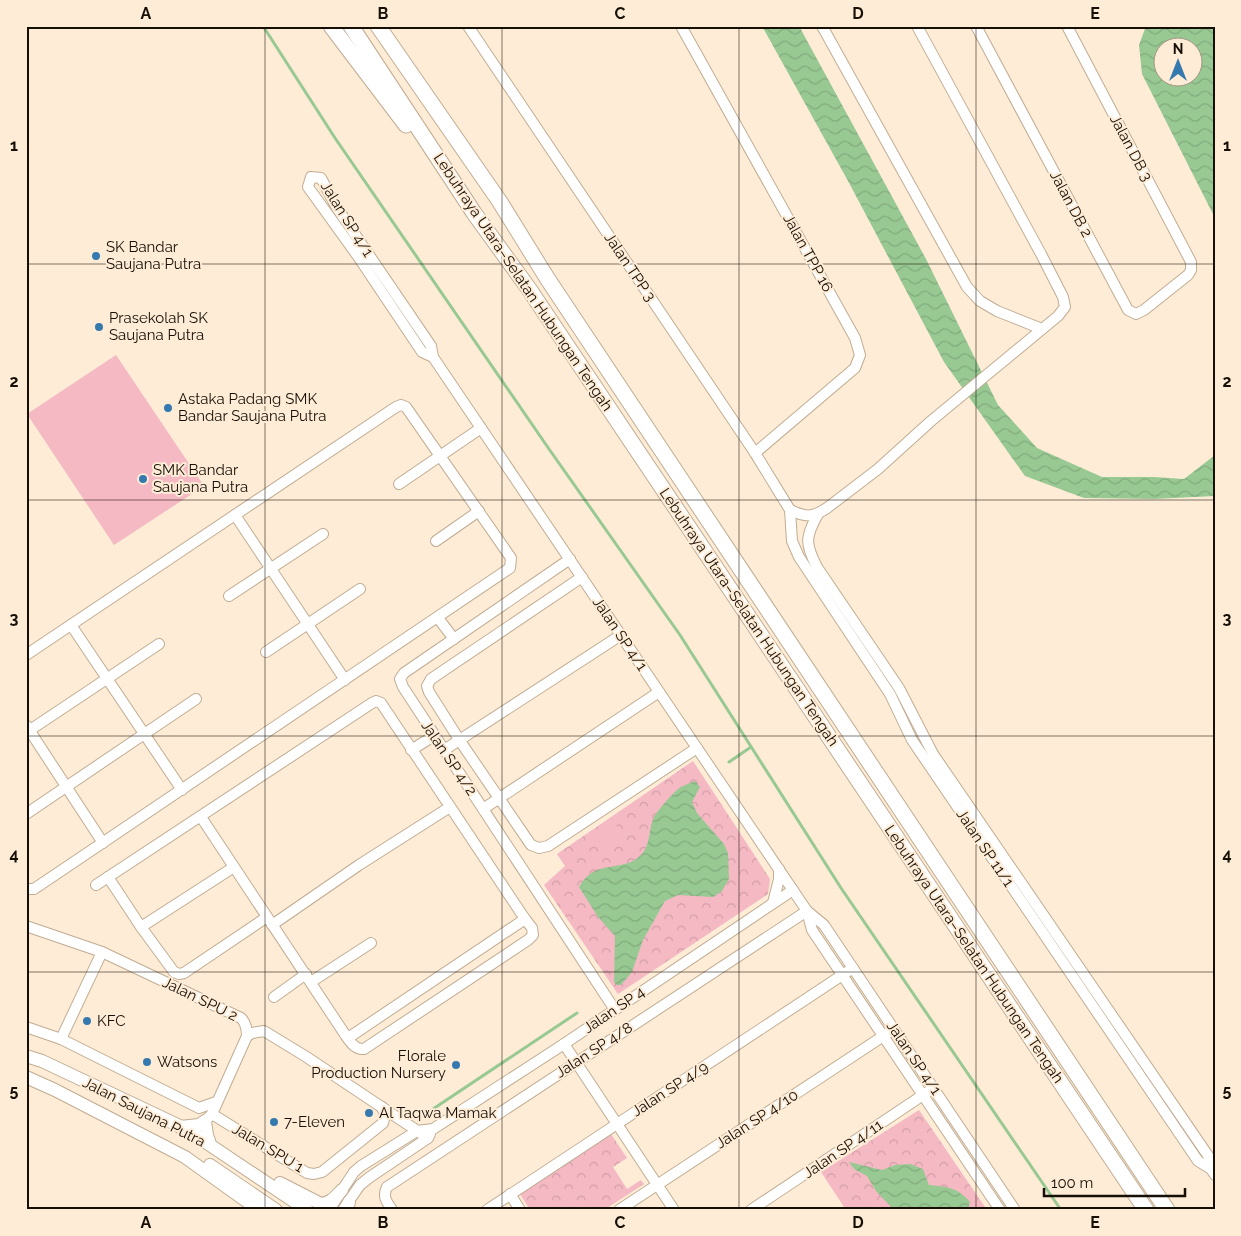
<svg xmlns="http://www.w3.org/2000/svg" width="1241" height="1236" font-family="Raleway,sans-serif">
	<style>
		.park { fill: url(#park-crowns) }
		.pitch { fill: #f5b9c4 }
		.water { fill: url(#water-waves); fill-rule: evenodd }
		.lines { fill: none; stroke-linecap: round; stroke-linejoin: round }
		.stream { stroke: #98c993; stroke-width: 3 }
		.minor-casing { stroke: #c1ac92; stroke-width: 12 }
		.major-casing { stroke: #c1ac92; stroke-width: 14 }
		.highway-casing { stroke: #c1ac92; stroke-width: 17 }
		.minor { stroke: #fff; stroke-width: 10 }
		.major { stroke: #fff; stroke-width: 12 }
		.highway { stroke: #fff; stroke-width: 15 }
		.grid { fill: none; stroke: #160f06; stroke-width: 1; stroke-opacity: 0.55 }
		.poi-dot { fill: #347aaf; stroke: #feecd6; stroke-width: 2 }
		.labels { text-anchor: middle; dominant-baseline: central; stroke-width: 4; stroke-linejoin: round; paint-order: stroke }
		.street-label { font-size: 15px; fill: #160f06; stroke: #feecd6 }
		.poi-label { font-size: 15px; fill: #160f06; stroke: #feecd6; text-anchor: start }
		.neatline { fill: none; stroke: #160f06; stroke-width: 2 }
		.grid-label { font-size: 16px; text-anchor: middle; font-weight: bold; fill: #160f06 }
	</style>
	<defs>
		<pattern id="park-crowns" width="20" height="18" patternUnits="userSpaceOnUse" patternTransform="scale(1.25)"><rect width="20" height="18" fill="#f5b9c4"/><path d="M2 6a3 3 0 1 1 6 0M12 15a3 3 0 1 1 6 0" fill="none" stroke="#d19ea7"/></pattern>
		<pattern id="water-waves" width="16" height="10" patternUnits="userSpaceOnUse" patternTransform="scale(1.25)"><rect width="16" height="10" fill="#98c993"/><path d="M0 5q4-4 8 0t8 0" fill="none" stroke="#82ab7d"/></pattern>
	</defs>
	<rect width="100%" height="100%" fill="#feecd6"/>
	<g class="park">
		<polygon points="693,761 770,879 768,894 618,994 544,885 565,866 557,854"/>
		<polygon points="919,1110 987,1210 846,1210 821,1172"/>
		<polygon points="611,1134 627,1158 613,1167 627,1189 641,1180 644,1184 604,1210 530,1210 520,1194"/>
	</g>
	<g class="pitch">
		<polygon points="116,355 204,486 114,545 27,414"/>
		<polygon points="614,822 626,840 603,855 591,837"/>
	</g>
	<g class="water">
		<polygon points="762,26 799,26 926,259 998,405 1037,448 1102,477 1154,477 1184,479 1215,455 1215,496 1154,499 1084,498 1025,476 944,362 848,181"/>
		<path d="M1146,26h69v192l-73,-144 -3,-29zM1164,48h30v30h-30z"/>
		<path d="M695,781l5,6 -8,15 5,11 27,31 4,9 1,26 -7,12 -9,6 -35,-2 -13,6 -22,39 -11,32 -11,13h-4l-3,-3 1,-46 -17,-19 -19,-30c17,-30 43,-13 62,-32 9,-9 8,-25 12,-36 4,-8 20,-27 28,-32 4,-2 9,-4 14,-6z"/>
		<path d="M849,1162l33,8 13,-5 15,-1 13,5 6,16c19,2 28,2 41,17l-2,8h-74l-18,-19 -9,-15 -13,-7z"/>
	</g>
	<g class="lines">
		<g class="stream">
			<polyline points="263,26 335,138 549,449 680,635 841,888 1061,1210"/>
			<polyline points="729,762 751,747"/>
			<polyline points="418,1119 577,1013"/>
		</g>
		<g class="minor-casing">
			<g id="minor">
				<polyline points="468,26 755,453 790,510 792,541 799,557 890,694 912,740 1198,1161 1211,1169 1215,1175"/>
				<polyline points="681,26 855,338 860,355 855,368 755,453"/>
				<polyline points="822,26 967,287 980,301 997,311 1042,329"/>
				<polyline points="976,26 1128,310 1136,314 1144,310 1188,275 1191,270 1191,262 1067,26"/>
				<polyline points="433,357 422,352 357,255 308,187 311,177 321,178 337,208 431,346 433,357 807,911 824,925 1015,1210"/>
				<polyline points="399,484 481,428"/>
				<path d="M790,510c15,7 22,8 37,-2l51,-39 53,-48 127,-105 7,-9 -2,-10 -22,-43 -124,-228"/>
				<path d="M818,514c-13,23 -13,30 -1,53l82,121 34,66 276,403 2,12"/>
				<polyline points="235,515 345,680"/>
				<polyline points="436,541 479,511"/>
				<polyline points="570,559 404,673 400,679 403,687 615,1010"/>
				<polyline points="582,577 431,679 427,686 429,692 460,741 531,845 539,848 548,846 697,748"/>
				<polyline points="229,596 323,534"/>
				<polyline points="438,618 454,639"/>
				<polyline points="71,625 182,790"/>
				<polyline points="266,652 360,589"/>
				<polyline points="26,655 396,407 401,405 406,407 511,558 510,568 34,889 26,889"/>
				<polyline points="26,725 103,843"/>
				<polyline points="30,730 159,644"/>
				<polyline points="411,750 434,736"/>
				<polyline points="444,750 621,635"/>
				<polyline points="483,809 659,692"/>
				<polyline points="26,814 196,699"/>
				<path d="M201,817l143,216c5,7 10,17 20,16l164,-109 5,-5 -1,-7 -7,-9"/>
				<polyline points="108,877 141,927 174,972 179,974 184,973 267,917"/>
				<polyline points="96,885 372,703 376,701 381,703 525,919 348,1038"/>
				<polyline points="773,903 779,879 779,869"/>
				<polyline points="807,911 812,930 1000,1210"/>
				<polyline points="272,925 359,865 450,807"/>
				<path d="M26,926l76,26 139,66c5,5 6,11 6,18l-35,78 -7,7"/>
				<polyline points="141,927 234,867"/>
				<polyline points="311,982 371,943"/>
				<polyline points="274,997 306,974"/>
				<polyline points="26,1027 61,1039 199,1108 216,1102"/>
				<polyline points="247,1036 252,1033 264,1031 305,1056 428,1138"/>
				<polyline points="61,1039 102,952"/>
				<polyline points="564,1044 674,1210"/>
				<polyline points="212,1114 307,1173 314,1174 322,1172 383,1123 385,1115 382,1107"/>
				<polyline points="510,1194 520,1210"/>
				<polyline points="344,1208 360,1185 370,1177 428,1138 430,1134"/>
				<polyline points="329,1210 354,1172 361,1166 417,1131 433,1129 564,1044 793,890"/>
				<path d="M392,1210c-5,-8 -10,-13 -5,-23l420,-276"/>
				<polyline points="487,1210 853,968"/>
				<polyline points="619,1210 888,1033"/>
				<polyline points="751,1210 929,1091"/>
			</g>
		</g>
		<g class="major-casing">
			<g id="major">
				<polyline points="26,1056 42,1061 186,1129 307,1210"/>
				<polyline points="26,1077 55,1090 185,1157 259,1210"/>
				<polyline points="180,1127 199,1125 205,1121 207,1135 210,1144"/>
				<polyline points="210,1165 276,1210"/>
				<path d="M280,1183l41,21c10,-1 14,-7 21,-14"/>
				<polyline points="347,1210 349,1202"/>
			</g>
		</g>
		<g class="highway-casing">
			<g id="highway">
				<polyline points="331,26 406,125"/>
				<polyline points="351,26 474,213 529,289 1146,1210"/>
				<polyline points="378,26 500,202 547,278 1167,1210"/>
			</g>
		</g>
		<use href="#minor" class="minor"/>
		<use href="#major" class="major"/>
		<use href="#highway" class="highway"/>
	</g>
	<path class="grid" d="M265,26v1184M502,26v1184M739,26v1184M976,26v1184M26,264h1189M26,500h1189M26,736h1189M26,972h1189"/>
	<g class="poi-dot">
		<circle cx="96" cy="256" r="5"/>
		<circle cx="99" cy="327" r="5"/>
		<circle cx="168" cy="408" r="5"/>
		<circle cx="143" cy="479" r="5"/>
		<circle cx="87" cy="1021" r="5"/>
		<circle cx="147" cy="1062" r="5"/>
		<circle cx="456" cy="1065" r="5"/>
		<circle cx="369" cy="1113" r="5"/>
		<circle cx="274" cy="1122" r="5"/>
	</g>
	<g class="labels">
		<g class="street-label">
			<text transform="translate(1131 148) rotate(62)">Jalan DB 3</text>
			<text transform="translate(1071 204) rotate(62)">Jalan DB 2</text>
			<text transform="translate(347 219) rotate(58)">Jalan SP 4/1</text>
			<text transform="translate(808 253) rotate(61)">Jalan TPP 16</text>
			<text transform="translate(630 267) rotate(56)">Jalan TPP 3</text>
			<text transform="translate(523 282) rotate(56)">Lebuhraya Utara–Selatan Hubungan Tengah</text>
			<text transform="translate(749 617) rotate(56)">Lebuhraya Utara–Selatan Hubungan Tengah</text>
			<text transform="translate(620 634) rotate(56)">Jalan SP 4/1</text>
			<text transform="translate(449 758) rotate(56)">Jalan SP 4/2</text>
			<text transform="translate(985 848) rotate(56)">Jalan SP 11/1</text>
			<text transform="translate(974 954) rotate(56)">Lebuhraya Utara–Selatan Hubungan Tengah</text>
			<text transform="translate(200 999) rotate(26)">Jalan SPU 2</text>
			<text transform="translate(614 1010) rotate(-34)">Jalan SP 4</text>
			<text transform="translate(594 1050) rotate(-33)">Jalan SP 4/8</text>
			<text transform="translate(914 1058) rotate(56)">Jalan SP 4/1</text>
			<text transform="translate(670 1089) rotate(-33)">Jalan SP 4/9</text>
			<text transform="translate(144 1112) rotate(27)">Jalan Saujana Putra</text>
			<text transform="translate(757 1119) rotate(-33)">Jalan SP 4/10</text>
			<text transform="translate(268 1148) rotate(31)">Jalan SPU 1</text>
			<text transform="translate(843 1149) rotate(-34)">Jalan SP 4/11</text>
		</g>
		<g class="poi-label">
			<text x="106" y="247">SK Bandar<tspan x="106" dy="17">Saujana Putra</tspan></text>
			<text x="109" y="318">Prasekolah SK<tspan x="109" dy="17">Saujana Putra</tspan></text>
			<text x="178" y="399">Astaka Padang SMK<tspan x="178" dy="17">Bandar Saujana Putra</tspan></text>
			<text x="153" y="470">SMK Bandar<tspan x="153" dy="17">Saujana Putra</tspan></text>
			<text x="97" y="1021">KFC</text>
			<text x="446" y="1056" text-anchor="end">Florale<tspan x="446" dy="17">Production Nursery</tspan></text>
			<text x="157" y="1062">Watsons</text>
			<text x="379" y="1113">Al Taqwa Mamak</text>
			<text x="284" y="1122">7-Eleven</text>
		</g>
	</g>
	<rect width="1241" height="1236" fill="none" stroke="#feecd6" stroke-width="55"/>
	<g transform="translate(1178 62)"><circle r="24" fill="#feecd6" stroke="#a19483"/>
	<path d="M0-4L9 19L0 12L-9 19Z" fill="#347aaf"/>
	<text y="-8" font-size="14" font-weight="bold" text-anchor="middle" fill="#160f06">N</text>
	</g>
	<path d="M1044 1188v8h141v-8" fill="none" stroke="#160f06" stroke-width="2.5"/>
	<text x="1051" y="1188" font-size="15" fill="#160f06" stroke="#feecd6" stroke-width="4" paint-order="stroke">100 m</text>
	<rect x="28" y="28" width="1186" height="1180" class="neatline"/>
	<g class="grid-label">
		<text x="146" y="19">A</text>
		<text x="383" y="19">B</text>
		<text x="620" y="19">C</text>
		<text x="858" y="19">D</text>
		<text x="1095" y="19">E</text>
		<text x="14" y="151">1</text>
		<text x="1227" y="151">1</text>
		<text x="14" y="387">2</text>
		<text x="1227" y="387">2</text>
		<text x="14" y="624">3</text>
		<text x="1227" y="624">3</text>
		<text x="14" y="860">4</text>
		<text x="1227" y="860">4</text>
		<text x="14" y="1096">5</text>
		<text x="1227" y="1096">5</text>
		<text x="146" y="1228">A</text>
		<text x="383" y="1228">B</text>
		<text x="620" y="1228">C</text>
		<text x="858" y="1228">D</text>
		<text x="1095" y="1228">E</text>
	</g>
</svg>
